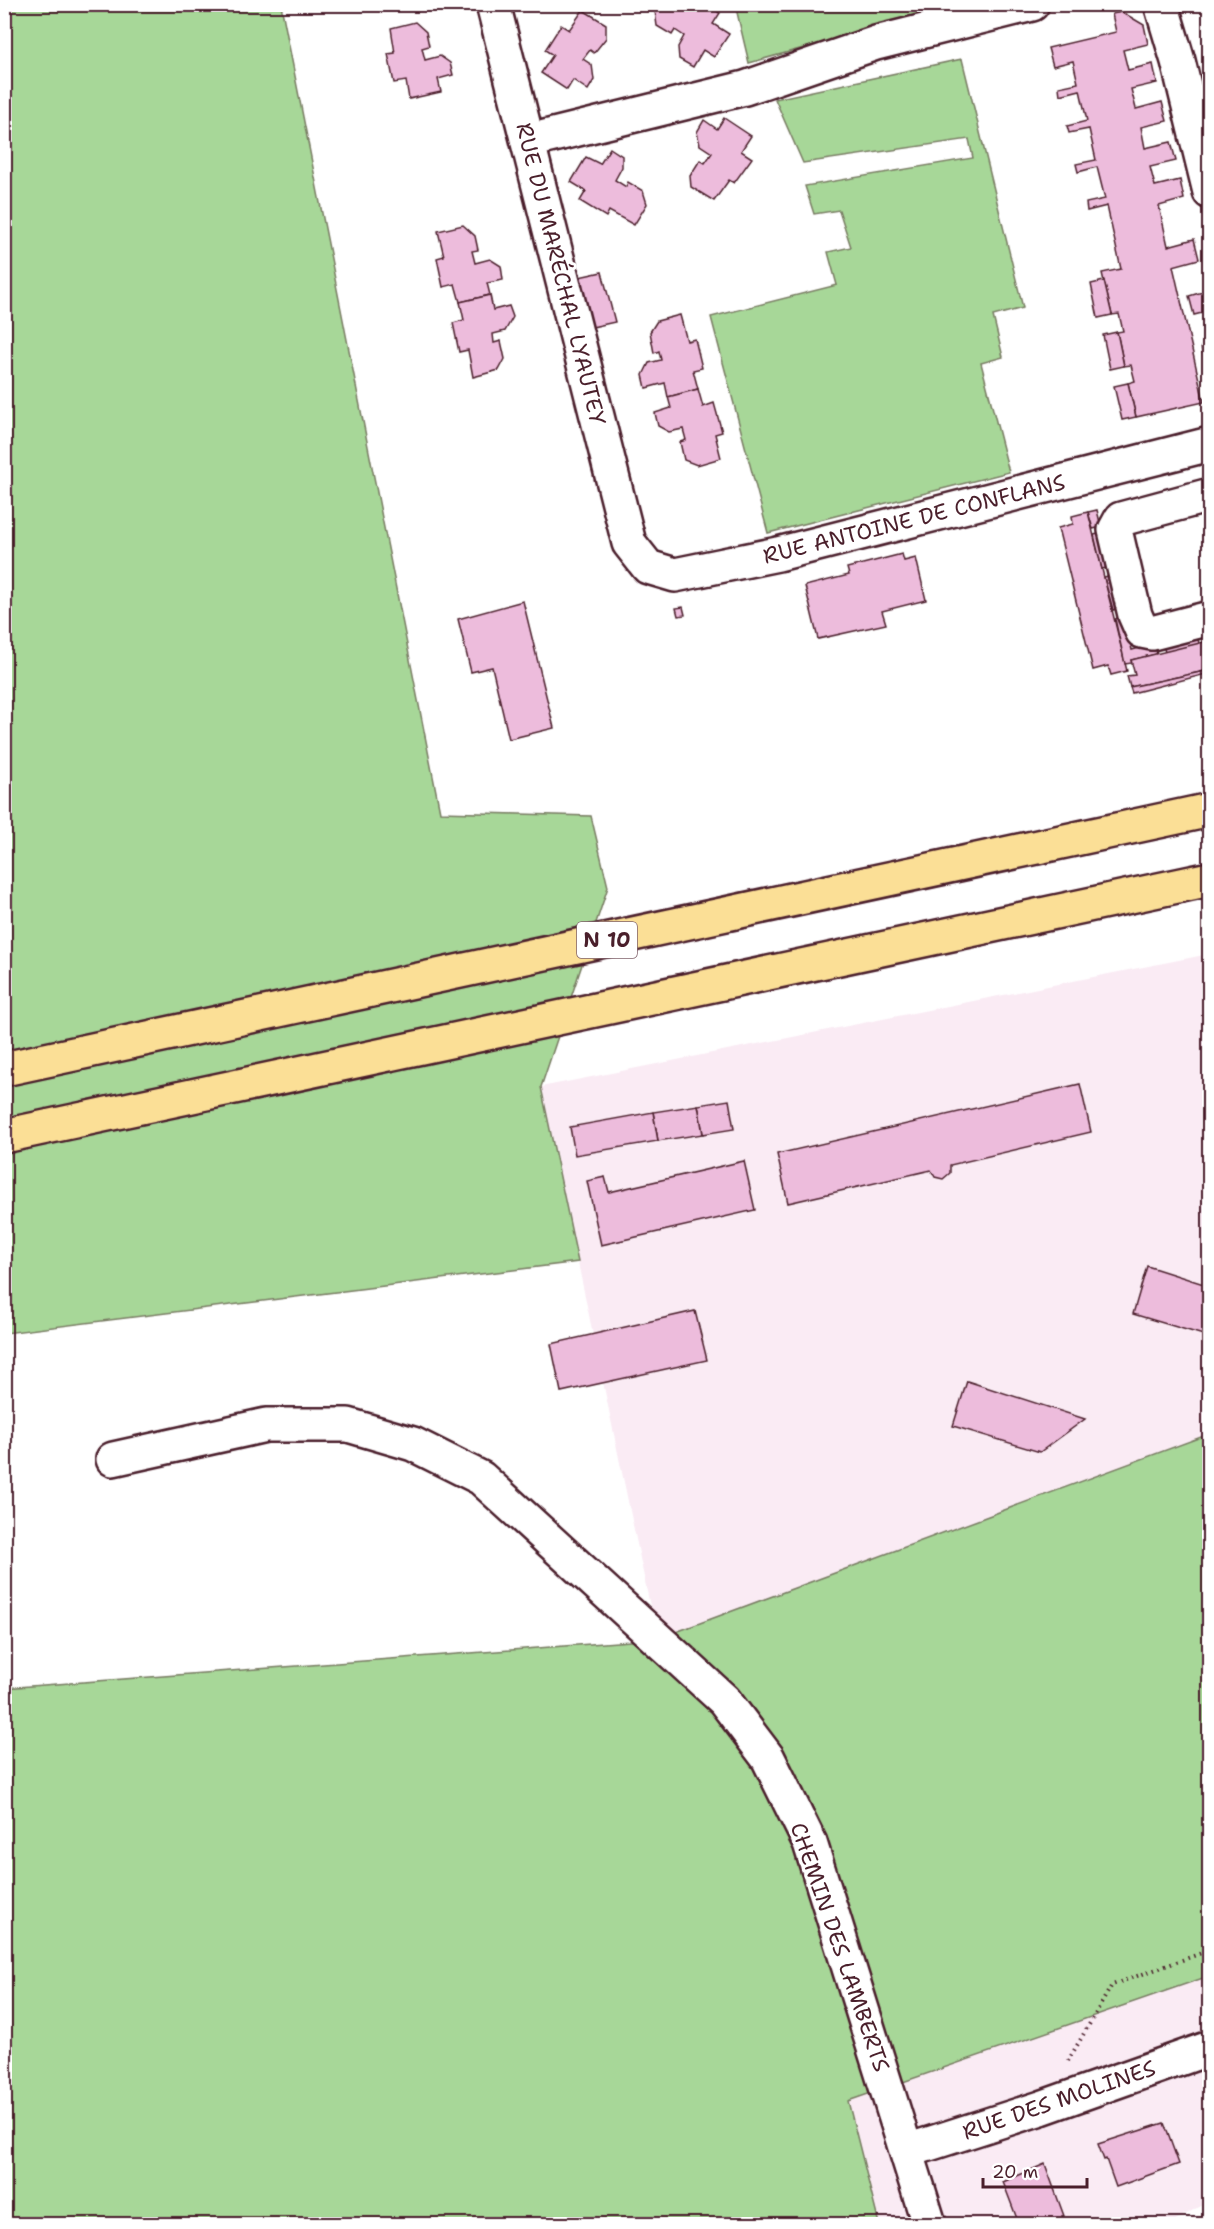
<svg xmlns="http://www.w3.org/2000/svg" width="1214" height="2229" font-family="'Shantell Sans',sans-serif">
	<style>
		.built { fill: #faebf4 }
		.green { fill: #a7d798; stroke: #787b62; stroke-width: 1.5 }
		.building { fill: #edbcdc; stroke: #4a1f2b; stroke-width: 1.5 }
		.lines { fill: none; stroke-linecap: round; stroke-linejoin: round }
		.minor-casing { stroke: #4a1f2b; stroke-width: 38 }
		.highway-casing { stroke: #4a1f2b; stroke-width: 38 }
		.path { stroke: #4a1f2b; stroke-width: 4; stroke-dasharray: 1.5 4.5; stroke-linecap: butt }
		.minor { stroke: #fff; stroke-width: 33 }
		.highway { stroke: #fbdf96; stroke-width: 33 }
		.labels { text-anchor: middle; dominant-baseline: central; stroke-width: 6; stroke-linejoin: round; paint-order: stroke }
		.shield { fill: #fff; stroke: #80626b; stroke-width: 1.5 }
		.shield-label { font-size: 21px; font-weight: bold; fill: #4a1f2b }
		.street-label { font-size: 22px; fill: #4a1f2b; stroke: #fff }
	</style>
	<rect width="100%" height="100%" fill="#fff"/>
	<filter id="ink" filterUnits="userSpaceOnUse"><feTurbulence type="fractalNoise" baseFrequency=".0167" numOctaves="2"/><feDisplacementMap in="SourceGraphic" scale="12" xChannelSelector="R" yChannelSelector="G"/><feConvolveMatrix kernelMatrix="1 2 1 2 8 2 1 2 1" color-interpolation-filters="sRGB"/></filter>
	<g filter="url(#ink)">
		<g class="built">
			<polygon points="1209,954 1209,1434 657,1639 541,1087"/>
			<polygon points="1209,1976 1209,2201 1169,2224 879,2224 847,2101"/>
		</g>
		<g class="green">
			<polygon points="735,4 960,5 749,63"/>
			<polygon points="4,5 281,5 440,812 591,816 608,887 541,1087 578,1262 5,1333"/>
			<polygon points="962,59 1023,308 993,316 1003,357 981,363 1009,472 768,533 711,317 837,285 828,252 851,247 839,210 814,214 805,186 973,158 969,139 803,163 775,99"/>
			<polygon points="1209,1434 1209,1976 848,2101 879,2224 5,2224 4,1688 657,1639"/>
		</g>
		<g class="building">
			<polygon points="659,4 705,4 720,13 713,24 729,34 714,57 703,50 693,67 679,59 678,47 684,36 675,30 672,35 657,26 655,11"/>
			<polygon points="583,10 606,24 606,38 594,53 590,50 583,59 592,65 594,80 588,90 573,80 567,90 541,73 553,55 545,50 561,25 569,30"/>
			<polygon points="1122,12 1144,25 1148,44 1123,50 1128,70 1153,64 1157,83 1131,89 1136,109 1162,102 1167,121 1141,127 1145,148 1171,142 1176,161 1150,167 1155,186 1180,180 1184,199 1159,206 1168,246 1194,239 1199,259 1173,266 1204,402 1136,417 1128,383 1135,381 1131,365 1124,366 1117,332 1123,331 1119,314 1112,315 1102,273 1121,269 1107,206 1087,211 1086,203 1105,199 1097,167 1078,172 1076,164 1096,160 1089,129 1069,133 1067,126 1087,121 1080,90 1060,95 1059,87 1078,83 1073,61 1053,66 1048,48 1116,32 1112,14"/>
			<polygon points="415,22 426,32 429,46 422,48 425,60 440,56 450,63 453,75 438,79 441,92 409,99 406,81 394,83 388,54 395,53 391,28"/>
			<polygon points="724,118 751,136 741,151 752,158 734,183 729,180 714,201 691,187 690,176 700,160 705,163 712,153 700,145 697,132 704,120 717,129"/>
			<polygon points="610,148 622,156 622,167 615,180 626,187 628,182 643,191 647,204 634,225 609,211 606,217 580,201 586,191 571,182 586,157 600,164"/>
			<polygon points="463,225 475,236 478,250 472,251 475,263 490,259 501,266 503,280 487,283 490,295 460,302 455,284 443,287 437,258 444,256 438,231"/>
			<polygon points="602,272 615,322 592,327 579,277"/>
			<polygon points="1104,281 1112,315 1098,318 1091,284"/>
			<polygon points="1206,291 1210,311 1194,315 1189,296"/>
			<polygon points="490,295 493,310 509,306 513,317 505,331 493,334 494,343 501,341 505,359 499,370 473,377 468,350 459,352 453,323 464,320 460,302"/>
			<polygon points="680,315 687,341 695,339 702,368 693,370 698,389 668,397 665,383 646,388 643,375 649,363 661,360 659,351 654,353 650,332 657,321"/>
			<polygon points="1117,332 1124,366 1110,369 1103,335"/>
			<polygon points="1210,345 1210,365 1206,366 1201,347"/>
			<polygon points="1128,383 1136,417 1122,420 1114,386"/>
			<polygon points="698,389 703,407 714,403 722,432 715,434 721,458 697,465 684,460 680,442 686,440 683,429 669,432 658,426 655,413 671,408 668,397"/>
			<polygon points="1097,510 1101,527 1093,529 1088,512"/>
			<polygon points="1088,512 1127,671 1111,675 1108,666 1093,670 1058,528 1073,524 1072,516"/>
			<polygon points="1102,533 1111,567 1102,569 1094,535"/>
			<polygon points="902,554 904,561 916,558 926,600 882,611 886,624 818,639 805,586 849,575 847,568"/>
			<polygon points="1113,575 1121,608 1113,610 1104,577"/>
			<polygon points="523,601 554,728 509,739 492,667 471,672 458,619"/>
			<polygon points="683,607 685,615 678,616 676,608"/>
			<polygon points="1124,617 1132,650 1154,644 1157,654 1131,660 1132,663 1125,664 1115,619"/>
			<polygon points="1197,633 1199,644 1165,652 1162,642"/>
			<polygon points="1208,641 1210,670 1130,687 1127,676 1135,675 1131,660"/>
			<polygon points="1210,670 1210,673 1132,693 1130,687"/>
			<polygon points="1080,1084 1091,1132 950,1165 950,1173 943,1179 935,1177 931,1170 788,1203 777,1154"/>
			<polygon points="729,1100 734,1129 703,1134 698,1105"/>
			<polygon points="698,1105 703,1134 658,1141 653,1112"/>
			<polygon points="653,1112 658,1141 575,1155 570,1127"/>
			<polygon points="744,1161 755,1210 601,1245 587,1181 605,1177 609,1192"/>
			<polygon points="1147,1266 1210,1286 1210,1337 1133,1314"/>
			<polygon points="695,1311 707,1360 561,1392 551,1344"/>
			<polygon points="967,1381 1085,1419 1040,1452 953,1426"/>
			<polygon points="1164,2123 1179,2164 1116,2187 1106,2159 1104,2160 1098,2144"/>
			<polygon points="1045,2164 1064,2216 1062,2216 1065,2224 1019,2224 1003,2182"/>
		</g>
		<g class="lines">
			<g class="minor-casing">
				<g id="minor">
					<polyline points="493,4 629,543 648,567 675,575 778,554 1210,444"/>
					<polyline points="1161,4 1178,61 1210,192"/>
					<polyline points="529,141 745,88 876,43 1032,4"/>
					<polyline points="1210,495 1121,519 1115,530 1135,615 1142,631 1152,633 1210,618"/>
					<polyline points="113,1459 266,1425 348,1425 413,1444 481,1478 724,1700 768,1758 810,1843 929,2224"/>
					<polyline points="907,2151 1041,2108 1210,2048"/>
				</g>
			</g>
			<g class="highway-casing">
				<g id="highway">
					<polyline points="4,1069 1210,810"/>
					<polyline points="4,1136 1210,879"/>
				</g>
			</g>
			<polyline class="path" points="1068,2061 1112,1985 1210,1950"/>
			<use href="#minor" class="minor"/>
			<use href="#highway" class="highway"/>
		</g>
	</g>
	<g class="labels">
		<rect class="shield" x="577" y="922" width="60" height="36" rx="4.5"/>
		<g class="shield-label">
			<text x="607" y="940">N 10</text>
		</g>
		<g class="street-label">
			<text transform="translate(561 274) rotate(76)">RUE DU MARÉCHAL LYAUTEY</text>
			<text transform="translate(914 519) rotate(-14)">RUE ANTOINE DE CONFLANS</text>
			<text transform="translate(840 1947) rotate(71)">CHEMIN DES LAMBERTS</text>
			<text transform="translate(1059 2100) rotate(-19)">RUE DES MOLINES</text>
		</g>
	</g>
	<rect width="1214" height="2229" fill="none" stroke="#fff" stroke-width="24"/>
	<rect x="12" y="12" width="1190" height="2205" fill="none" stroke="#4a1f2b" stroke-width="2" filter="url(#ink)"/>
	<path d="M983 2178v9h104v-9" fill="none" stroke="#4a1f2b" stroke-width="3"/>
	<text x="992" y="2178" font-size="18" fill="#4a1f2b" stroke="#ffffff" stroke-width="4.5" paint-order="stroke">20 m</text>
</svg>
